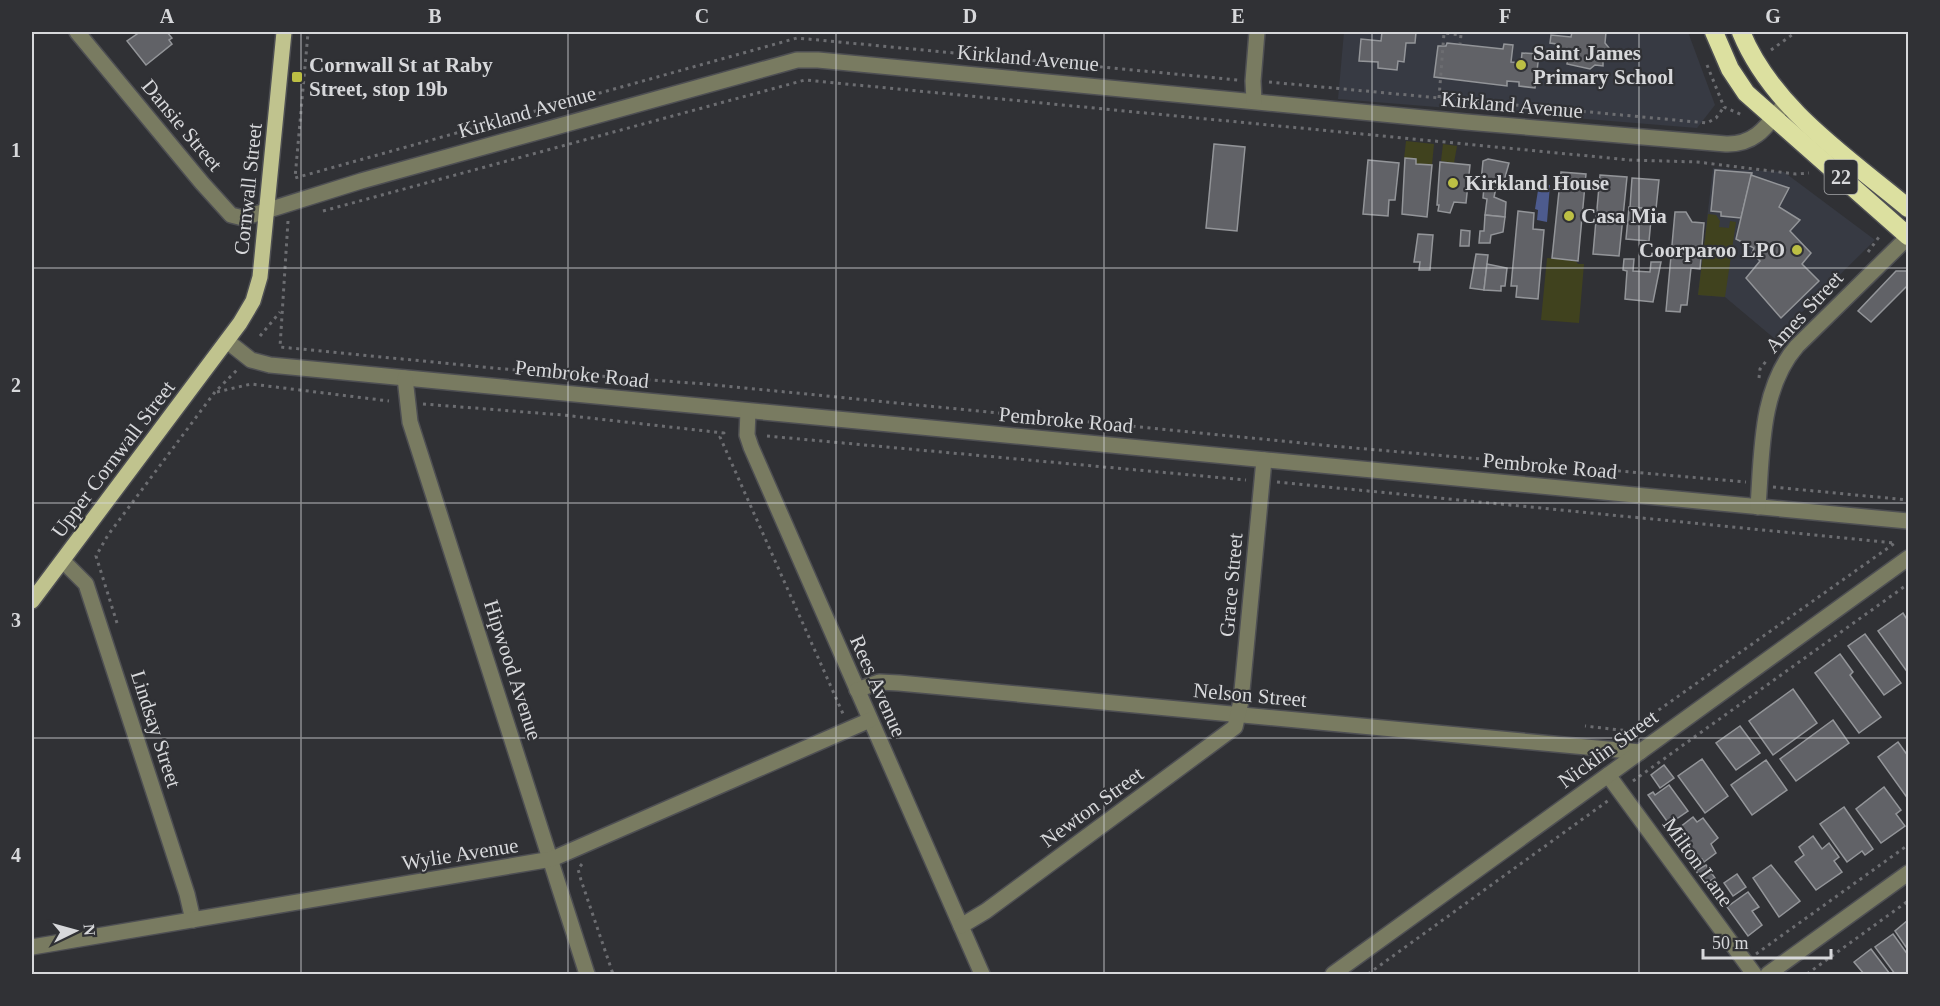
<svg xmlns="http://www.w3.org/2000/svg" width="1940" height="1006" font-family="Georgia,serif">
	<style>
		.built { fill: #373a43 }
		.green { fill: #40421e }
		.water { fill: #4d5b8e }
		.building { fill: #616267; stroke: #939599; stroke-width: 1.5 }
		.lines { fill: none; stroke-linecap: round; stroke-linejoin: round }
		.minor-casing { stroke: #4e4f53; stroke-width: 18 }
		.major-casing { stroke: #4e4f53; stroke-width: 18 }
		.highway-casing { stroke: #4e4f53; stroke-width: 21 }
		.path { stroke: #6c6d71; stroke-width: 3; stroke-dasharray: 3 4.5; stroke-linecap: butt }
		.minor { stroke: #797b61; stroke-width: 15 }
		.major { stroke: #c0c38e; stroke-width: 15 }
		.highway { stroke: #dce0a0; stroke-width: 18 }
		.grid { fill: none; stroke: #d7d8db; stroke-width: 1.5; stroke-opacity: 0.55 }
		.poi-dot { fill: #bcbf44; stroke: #303135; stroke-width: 2 }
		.labels { text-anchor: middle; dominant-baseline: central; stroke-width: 4.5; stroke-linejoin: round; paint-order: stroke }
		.shield { fill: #303135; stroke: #a5a6a9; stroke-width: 1.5 }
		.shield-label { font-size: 20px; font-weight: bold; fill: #d7d8db }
		.poi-label { font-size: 21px; font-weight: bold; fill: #d7d8db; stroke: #303135; text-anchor: start }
		.street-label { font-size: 21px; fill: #d7d8db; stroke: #303135 }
		.neatline { fill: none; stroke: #d7d8db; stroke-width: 2 }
		.grid-label { font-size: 20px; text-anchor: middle; font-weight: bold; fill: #d7d8db }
	</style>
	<rect width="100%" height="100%" fill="#303135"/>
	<g class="built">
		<polygon points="1344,32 1688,32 1715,105 1697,128 1338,99"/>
		<polygon points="1713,168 1784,172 1875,240 1775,339 1725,297 1698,295"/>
	</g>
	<g class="green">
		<polygon points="1406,141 1434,144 1432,165 1416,164 1416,159 1404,159"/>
		<polygon points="1443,144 1457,146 1454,163 1441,161"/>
		<polygon points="1708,214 1716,215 1720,221 1719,227 1729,228 1730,221 1736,222 1725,297 1698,295"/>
		<polygon points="1547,258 1575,260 1578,264 1584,264 1579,323 1541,320"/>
	</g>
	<polygon class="water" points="1539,184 1550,185 1547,222 1537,220 1538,210 1535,209"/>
	<g class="building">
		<polygon points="140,32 167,32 172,38 169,40 172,44 146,65 127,41"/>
		<polygon points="1382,32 1416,32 1415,43 1406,43 1404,62 1398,61 1397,70 1378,68 1378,62 1359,61 1361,39 1381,41"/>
		<polygon points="1572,32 1606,32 1605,43 1609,48 1608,55 1603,59 1603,66 1595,65 1590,69 1567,64 1569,51 1557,50 1557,44 1550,43 1551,35 1571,37"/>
		<polygon points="1447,43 1503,49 1504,44 1513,45 1511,62 1521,63 1522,53 1539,54 1535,88 1519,86 1519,82 1507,81 1507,86 1434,77 1438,46 1446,46"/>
		<polygon points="1214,144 1245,147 1237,231 1206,228"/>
		<polygon points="1405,158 1416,159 1416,164 1432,165 1427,217 1402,214"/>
		<polygon points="1488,159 1509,163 1504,181 1481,182 1483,161"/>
		<polygon points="1368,160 1399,163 1395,200 1389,200 1388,216 1363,214"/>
		<polygon points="1440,162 1470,165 1466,203 1454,202 1450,213 1438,211 1439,205 1437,205"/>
		<polygon points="1715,170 1752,173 1741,218 1721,216 1721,212 1711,211"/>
		<polygon points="1561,172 1586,174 1578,261 1552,258"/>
		<polygon points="1600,175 1627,177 1619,256 1593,254"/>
		<polygon points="1751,175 1789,188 1779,207 1800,220 1790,231 1811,253 1802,264 1819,281 1781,318 1746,278 1760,261 1752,253 1754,248 1736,239"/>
		<polygon points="1632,178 1659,180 1656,209 1630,207"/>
		<polygon points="1484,187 1496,188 1494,197 1506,202 1505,217 1485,215 1487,199 1483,198"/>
		<polygon points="1629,207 1652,209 1649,241 1626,239"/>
		<polygon points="1518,211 1534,213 1533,229 1544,230 1538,299 1516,297 1517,286 1511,286"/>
		<polygon points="1675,212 1686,212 1692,222 1704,223 1700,269 1691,268 1687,305 1681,305 1680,312 1666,311"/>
		<polygon points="1485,215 1505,217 1503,232 1491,235 1490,243 1479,243 1480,231 1484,231"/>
		<polygon points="1461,230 1470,231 1469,246 1460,246"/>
		<polygon points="1418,234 1433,235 1430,270 1419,270 1420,262 1414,262"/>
		<polygon points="1476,254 1488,255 1484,290 1470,288"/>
		<polygon points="1624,259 1634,259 1633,271 1650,272 1651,262 1661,262 1653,302 1625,299 1627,271 1623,270"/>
		<polygon points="1487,264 1507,268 1505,286 1501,286 1501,291 1484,290"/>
		<polygon points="1896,271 1908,271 1908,285 1871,322 1858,311"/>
		<polygon points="1903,613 1908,621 1908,673 1878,631"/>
		<polygon points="1865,634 1901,683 1884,695 1848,646"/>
		<polygon points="1840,654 1853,672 1850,675 1881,717 1859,733 1815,673"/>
		<polygon points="1793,689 1817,723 1773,755 1749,721"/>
		<polygon points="1833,720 1849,743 1796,781 1780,759"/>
		<polygon points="1740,726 1760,753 1736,770 1716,743"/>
		<polygon points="1898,742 1908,756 1908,799 1878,757"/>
		<polygon points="1702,759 1728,796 1705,813 1678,776"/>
		<polygon points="1766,760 1787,790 1752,815 1731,785"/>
		<polygon points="1664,765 1674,778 1660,788 1651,775"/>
		<polygon points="1669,785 1688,811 1669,824 1648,795 1653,792 1655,795"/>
		<polygon points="1884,787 1901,810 1896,814 1905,826 1881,843 1856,809"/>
		<polygon points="1844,807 1873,849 1865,855 1862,851 1847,862 1820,824"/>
		<polygon points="1693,817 1697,822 1703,818 1718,838 1711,844 1716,853 1704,862 1702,859 1693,866 1670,835"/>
		<polygon points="1813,836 1822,849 1829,843 1839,857 1834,861 1842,872 1816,890 1795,862 1804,855 1799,847"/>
		<polygon points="1706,865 1715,878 1705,884 1696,871"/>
		<polygon points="1771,865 1800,901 1779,917 1753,878"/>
		<polygon points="1737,874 1746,887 1733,896 1724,883"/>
		<polygon points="1748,892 1759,907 1752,911 1762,925 1748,936 1727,907"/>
		<polygon points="1908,920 1908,950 1895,931"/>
		<polygon points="1893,934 1908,955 1908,971 1904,974 1895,974 1875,947"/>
		<polygon points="1871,949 1890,974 1864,974 1854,962"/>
	</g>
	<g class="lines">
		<g class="minor-casing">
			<g id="minor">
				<path d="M77,32l125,151 29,32 12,3 118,-37 436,-121h21l648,62 260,22c31,1 42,-20 60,-42"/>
				<polyline points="1254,101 1253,81 1257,32"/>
				<polyline points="227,341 251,360 270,365 1908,521"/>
				<polyline points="405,378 410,422 587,974"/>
				<polyline points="748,411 747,435 751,447 982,974"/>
				<path d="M1758,507c4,-54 2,-119 39,-161l111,-109"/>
				<polyline points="63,561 86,584 187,894 193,920"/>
				<polyline points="857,690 879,682 899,683 1640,752"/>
				<polyline points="1608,775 1754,974"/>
				<polyline points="961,926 986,911 1235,727 1241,701 1264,460"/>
				<polyline points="32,947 552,859 870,720"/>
				<polyline points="1333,974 1908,558"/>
				<polyline points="1768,974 1908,873"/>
			</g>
		</g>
		<g class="major-casing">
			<polyline id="major" points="32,601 240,323 253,301 260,277 284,32"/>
		</g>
		<g class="highway-casing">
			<g id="highway">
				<polyline points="1714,32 1730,69 1746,93 1908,236"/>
				<path d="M1741,32c31,76 106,125 167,176"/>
			</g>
		</g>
		<g class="path">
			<polyline points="312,32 308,33 295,178 797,38 1238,80"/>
			<polyline points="1771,50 1796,32"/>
			<polyline points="1707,65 1724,107 1742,115"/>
			<polyline points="1269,82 1707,123 1716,118 1724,107"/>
			<polyline points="1439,98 1444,33 1461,35 1460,44"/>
			<polyline points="323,211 805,80 1630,160 1697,162 1796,174 1809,173"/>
			<polyline points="288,221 280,347 504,369 705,384 1332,446 1746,482"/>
			<polyline points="1868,252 1879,237"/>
			<polyline points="260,336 280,312"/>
			<polyline points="1759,378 1760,369 1767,360"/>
			<polyline points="217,392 251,384 389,401"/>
			<polyline points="423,404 563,415 724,433 720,437 844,716"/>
			<polyline points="767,436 1246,480"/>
			<polyline points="1277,482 1895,543 1629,731 1585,726"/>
			<polyline points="1773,487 1908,500"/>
			<polyline points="117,623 96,556 108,535 215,392 237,370"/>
			<polyline points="1633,781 1908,584"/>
			<polyline points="582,864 578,869 581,880 613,974"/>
			<polyline points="1756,954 1908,845"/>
			<polyline points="1368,974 1609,800"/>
			<polyline points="1807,974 1908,901"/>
		</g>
		<use href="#minor" class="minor"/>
		<use href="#major" class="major"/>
		<use href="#highway" class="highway"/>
	</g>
	<path class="grid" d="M301,32v942M568,32v942M836,32v942M1104,32v942M1372,32v942M1639,32v942M32,268h1876M32,503h1876M32,738h1876"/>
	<g class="poi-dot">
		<circle cx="1521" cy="65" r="6"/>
		<rect x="291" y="71" width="12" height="12" rx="3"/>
		<circle cx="1453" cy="183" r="6"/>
		<circle cx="1569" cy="216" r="6"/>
		<circle cx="1797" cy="250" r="6"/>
	</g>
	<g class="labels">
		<rect class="shield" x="1824.5" y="160" width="33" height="34" rx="4.5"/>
		<g class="shield-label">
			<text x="1841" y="177">22</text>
		</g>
		<g class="poi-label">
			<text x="1533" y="53">Saint James<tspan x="1533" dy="24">Primary School</tspan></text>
			<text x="309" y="65">Cornwall St at Raby<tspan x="309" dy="24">Street, stop 19b</tspan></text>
			<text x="1465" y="183">Kirkland House</text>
			<text x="1581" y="216">Casa Mia</text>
			<text x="1785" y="250" text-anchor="end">Coorparoo LPO</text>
		</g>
		<g class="street-label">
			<text transform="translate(1028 58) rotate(5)">Kirkland Avenue</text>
			<text transform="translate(1512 105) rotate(5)">Kirkland Avenue</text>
			<text transform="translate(527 112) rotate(-16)">Kirkland Avenue</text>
			<text transform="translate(182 125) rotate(50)">Dansie Street</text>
			<text transform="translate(248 189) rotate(-84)">Cornwall Street</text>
			<text transform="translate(1804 312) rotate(-47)">Ames Street</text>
			<text transform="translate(582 374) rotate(6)">Pembroke Road</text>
			<text transform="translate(1066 420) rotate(5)">Pembroke Road</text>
			<text transform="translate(113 459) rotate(-53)">Upper Cornwall Street</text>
			<text transform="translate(1550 466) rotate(5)">Pembroke Road</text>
			<text transform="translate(1231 585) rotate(-85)">Grace Street</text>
			<text transform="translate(513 670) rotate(72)">Hipwood Avenue</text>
			<text transform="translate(878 686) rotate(66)">Rees Avenue</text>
			<text transform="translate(1250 695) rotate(5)">Nelson Street</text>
			<text transform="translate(156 729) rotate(72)">Lindsay Street</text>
			<text transform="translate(1608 749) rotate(-36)">Nicklin Street</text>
			<text transform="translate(1092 807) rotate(-36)">Newton Street</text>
			<text transform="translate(460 854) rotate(-9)">Wylie Avenue</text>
			<text transform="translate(1698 862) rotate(54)">Milton Lane</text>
		</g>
	</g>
	<rect width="1940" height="1006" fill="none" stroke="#303135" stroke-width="66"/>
	<g transform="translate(75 931) rotate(85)" stroke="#303135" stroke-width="4.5" paint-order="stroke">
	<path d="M0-4.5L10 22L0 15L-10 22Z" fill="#d7d8db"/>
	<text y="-9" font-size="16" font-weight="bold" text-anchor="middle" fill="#d7d8db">N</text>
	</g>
	<path d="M1703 949v9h128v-9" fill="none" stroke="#d7d8db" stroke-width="3"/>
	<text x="1712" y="949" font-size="18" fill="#d7d8db" stroke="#303135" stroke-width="4.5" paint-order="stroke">50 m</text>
	<rect x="33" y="33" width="1874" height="940" class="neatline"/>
	<g class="grid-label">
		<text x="167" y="23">A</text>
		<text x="435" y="23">B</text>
		<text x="702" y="23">C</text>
		<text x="970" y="23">D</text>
		<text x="1238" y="23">E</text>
		<text x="1505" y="23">F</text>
		<text x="1773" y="23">G</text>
		<text x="16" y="157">1</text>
		<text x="16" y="392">2</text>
		<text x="16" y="627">3</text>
		<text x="16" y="862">4</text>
	</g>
</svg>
